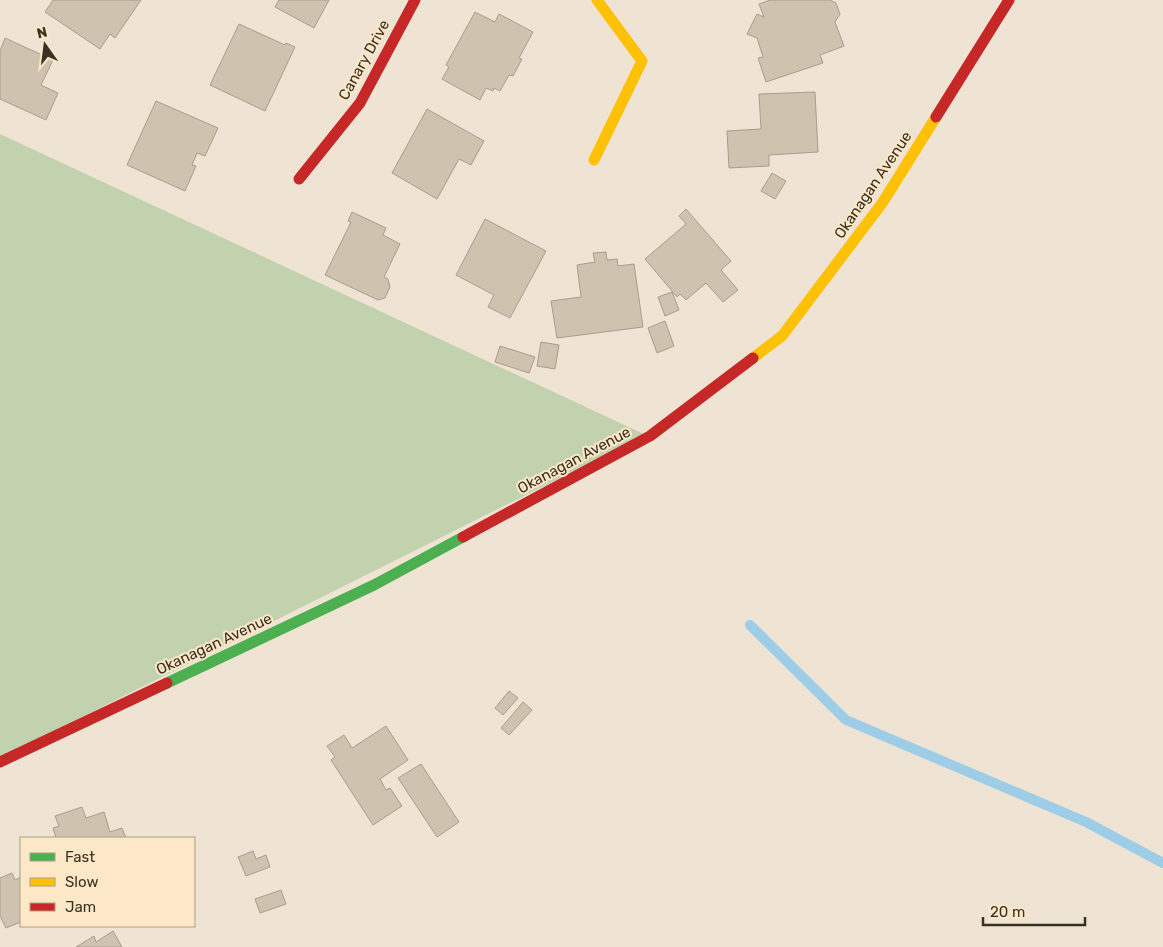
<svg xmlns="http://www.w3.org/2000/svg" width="1163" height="947" font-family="Rubik,sans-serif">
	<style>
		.green { fill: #c2d2af }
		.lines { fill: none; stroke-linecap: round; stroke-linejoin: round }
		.stream { stroke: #9ecee7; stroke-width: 10 }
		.building { fill: #cfc2ae; stroke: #a69e91 }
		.fast { stroke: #4caf50; stroke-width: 11 }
		.slow { stroke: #ffc107; stroke-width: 11 }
		.jam { stroke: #c62828; stroke-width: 11 }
		.labels { text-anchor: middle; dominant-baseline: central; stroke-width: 4; stroke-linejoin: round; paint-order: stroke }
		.street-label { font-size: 15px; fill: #393124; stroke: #fce7c6 }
	</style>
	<rect width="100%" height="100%" fill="#efe4d3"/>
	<polygon class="green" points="0,134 646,435 0,758"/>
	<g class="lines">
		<polyline class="stream" points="750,625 846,720 1086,822 1163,863"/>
	</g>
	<g class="building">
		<polygon points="53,0 141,0 115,38 110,34 100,49 45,12"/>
		<polygon points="279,0 329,0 314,28 275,7"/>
		<polygon points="770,0 830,0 836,3 840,14 835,22 844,46 820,55 823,63 766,82 758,58 763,57 757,38 747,34 757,14 764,17 759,4"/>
		<polygon points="475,12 495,22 499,14 533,32 519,58 522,59 513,76 509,75 500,91 494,88 493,91 486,88 480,100 442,79 449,67 446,65"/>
		<polygon points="239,24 285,45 286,43 295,47 265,111 210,85"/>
		<polygon points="5,38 53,60 41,85 58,93 46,120 0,99 0,51"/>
		<polygon points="815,92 818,152 769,155 769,166 729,168 727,131 761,129 759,94"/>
		<polygon points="156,101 218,128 205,156 197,153 192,165 196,166 185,191 127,165"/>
		<polygon points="427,109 484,141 471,165 459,159 437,199 392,173"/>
		<polygon points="772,173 786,181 775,199 761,191"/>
		<polygon points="686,209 731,261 721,270 738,290 723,302 706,283 686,300 680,294 677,297 645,259 686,224 679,216"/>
		<polygon points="352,212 386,228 383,235 400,244 384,277 388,279 390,287 385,298 378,300 325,275 351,222 348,221"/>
		<polygon points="485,219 546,251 510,318 488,307 494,295 456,275"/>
		<polygon points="606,252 607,260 617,259 618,266 634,264 643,327 557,338 551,301 581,297 577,265 595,262 593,253"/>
		<polygon points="672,292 679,310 665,316 658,297"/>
		<polygon points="665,321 674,346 657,353 648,328"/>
		<polygon points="541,342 559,345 555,369 537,366"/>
		<polygon points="500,346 535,357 529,373 495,362"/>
		<polygon points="509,691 518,698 503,715 495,708"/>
		<polygon points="523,702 532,710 509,735 501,728"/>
		<polygon points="386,726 408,760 380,779 386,790 390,788 402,806 373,825 331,760 335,757 327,746 344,735 352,748"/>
		<polygon points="421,764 459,822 437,837 398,778"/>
		<polygon points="82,807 86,818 104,812 110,832 122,828 126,838 56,838 53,828 59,826 55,816"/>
		<polygon points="253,851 256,859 266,855 270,867 246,876 238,857"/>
		<polygon points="12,873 15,880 21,877 21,922 6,928 0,916 0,878"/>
		<polygon points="281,890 286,904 260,913 255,899"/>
		<polygon points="113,931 122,947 76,947 94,936 96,942"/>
	</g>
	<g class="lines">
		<polyline class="fast" points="167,683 374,585 463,537"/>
		<g class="slow">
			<polyline points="594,160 642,61 597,0"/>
			<polyline points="753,358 782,336 883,202 936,117"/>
		</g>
		<g class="jam">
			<polyline points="936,117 1009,0"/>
			<polyline points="299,179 360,103 415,0"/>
			<polyline points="463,537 650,436 753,358"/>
			<polyline points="0,762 167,683"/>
		</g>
	</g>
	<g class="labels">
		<g class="street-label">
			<text transform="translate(364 60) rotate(-61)">Canary Drive</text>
			<text transform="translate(873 185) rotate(-56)">Okanagan Avenue</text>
			<text transform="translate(574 460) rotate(-28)">Okanagan Avenue</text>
			<text transform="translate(214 644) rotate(-25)">Okanagan Avenue</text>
		</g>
	</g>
	<rect x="20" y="837" width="175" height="90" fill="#fce7c6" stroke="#ae9e85"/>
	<rect x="30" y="853" width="25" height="8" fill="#4caf50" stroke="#ae9e85"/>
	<text x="65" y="862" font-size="15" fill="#393124">Fast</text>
	<rect x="30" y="878" width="25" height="8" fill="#ffc107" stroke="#ae9e85"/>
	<text x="65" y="887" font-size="15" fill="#393124">Slow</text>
	<rect x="30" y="903" width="25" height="8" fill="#c62828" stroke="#ae9e85"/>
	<text x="65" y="912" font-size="15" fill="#393124">Jam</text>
	<g transform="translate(45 45) rotate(346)" stroke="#fce7c6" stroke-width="4" paint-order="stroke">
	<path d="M0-4L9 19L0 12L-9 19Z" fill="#393124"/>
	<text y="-8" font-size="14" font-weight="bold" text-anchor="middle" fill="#393124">N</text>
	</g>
	<path d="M983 917v8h102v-8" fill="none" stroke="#393124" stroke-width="2.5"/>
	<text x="990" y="917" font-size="15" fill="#393124" stroke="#fce7c6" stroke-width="4" paint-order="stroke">20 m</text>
</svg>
